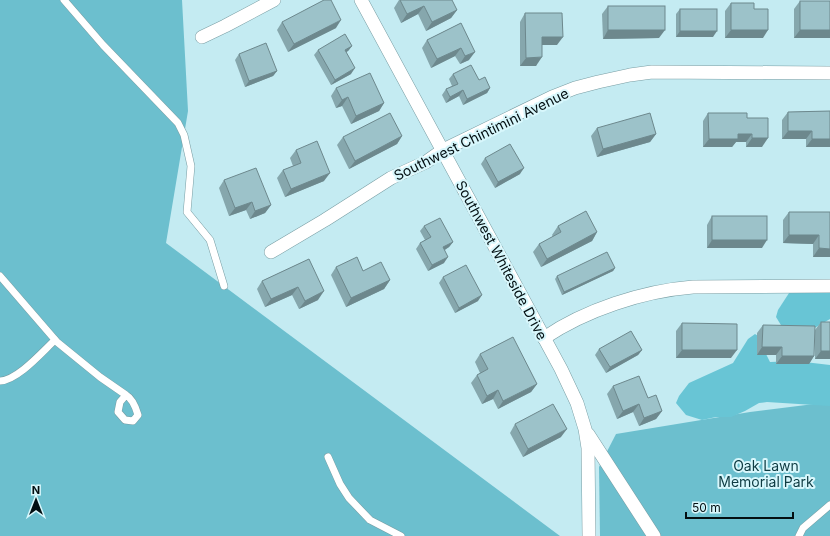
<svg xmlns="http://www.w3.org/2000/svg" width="830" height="536" font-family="Inter,sans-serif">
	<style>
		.green { fill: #6cbfce }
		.forest { fill: #68c5d5 }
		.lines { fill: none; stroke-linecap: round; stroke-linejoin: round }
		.lane-casing { stroke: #789da3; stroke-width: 8 }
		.street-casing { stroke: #789da3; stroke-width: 14 }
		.lane { stroke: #fff; stroke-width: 7 }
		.street { stroke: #fff; stroke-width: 13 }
		.wall { fill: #86a7ad }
		.shaded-wall { fill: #6d888d }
		.building { fill: #9cc2c9; stroke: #6d888d }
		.labels { text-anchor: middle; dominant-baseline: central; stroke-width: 4; stroke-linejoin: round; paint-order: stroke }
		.street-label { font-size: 14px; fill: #030f12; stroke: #d8f7fc }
		.park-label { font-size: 14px; fill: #0e3b42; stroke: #d8f7fc }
	</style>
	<rect width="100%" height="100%" fill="#c4ebf2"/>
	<g class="green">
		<polygon points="0,0 182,0 188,111 166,243 560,536 0,536"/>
		<polygon points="830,402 830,536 600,536 599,467 616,434 750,412"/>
	</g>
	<g class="forest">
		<polygon points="830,283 830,319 799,337 784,330 776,317 778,310 791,290"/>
		<polygon points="755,334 763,339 766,354 770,362 796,361 830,365 830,406 767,402 759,403 745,411 731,417 716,417 702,420 686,415 676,403 679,396 689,383 733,363 748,339"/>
	</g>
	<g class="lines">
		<g class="lane-casing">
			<g id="lane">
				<polyline points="64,0 103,45 178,123 184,135 191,166 187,212 210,240 224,286"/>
				<path d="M0,276l57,66 43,35 26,18c7,4 10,13 12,20l-5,6 -8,-1 -7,-8 2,-10 6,-7"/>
				<path d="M0,381c18,-1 42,-29 55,-41"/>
				<polyline points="328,457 340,484 349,498 370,520 401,536"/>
				<polyline points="799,536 803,528 830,505"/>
			</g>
		</g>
		<g class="street-casing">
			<g id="street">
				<polyline points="361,0 561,369 577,403 585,429 588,448 589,536"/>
				<polyline points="202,37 225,26 274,0"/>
				<polyline points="271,252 325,220 391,178 426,162 443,150 552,97 575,88 598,82 630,75 652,72 830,73"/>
				<path d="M544,338c41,-28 99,-47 149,-51l137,-1"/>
				<polyline points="588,434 654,536"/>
			</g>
		</g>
		<use href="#lane" class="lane"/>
		<use href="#street" class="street"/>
	</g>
	<g class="wall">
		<polygon points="399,0 457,10 451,18 426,31 418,14 401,23 394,8"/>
		<polygon points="800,1 830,38 794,38 794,9"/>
		<polygon points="731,3 754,9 763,38 725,38 725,11"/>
		<polygon points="608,6 659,38 603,39 602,14"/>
		<polygon points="680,9 713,37 676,37 676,14"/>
		<polygon points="525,13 557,45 542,45 536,66 520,66 520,22"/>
		<polygon points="282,22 336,28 288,52 277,30"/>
		<polygon points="461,23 469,60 460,64 455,56 431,68 422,48 427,40"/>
		<polygon points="352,46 348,51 346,52 351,74 331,85 314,55 318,50"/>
		<polygon points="239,54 277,71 273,76 245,87 235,60"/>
		<polygon points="453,74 479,80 490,88 487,93 463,105 459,96 446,103 442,95 446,89 452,86 449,79"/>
		<polygon points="336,88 384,103 379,111 351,124 342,106 336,108 331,96"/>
		<polygon points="830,111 830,147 806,147 806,139 782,139 782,120 788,112"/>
		<polygon points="708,113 747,118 762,147 746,147 746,142 736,142 732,147 703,147 703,121"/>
		<polygon points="597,128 656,134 650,142 597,157 591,136"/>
		<polygon points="402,136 397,144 349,169 337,145 343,137"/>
		<polygon points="296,150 324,181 285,197 277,178 283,170 293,166 290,158"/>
		<polygon points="485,158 520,174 495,188 481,164"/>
		<polygon points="224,180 271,205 265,213 250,219 246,210 229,216 219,188"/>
		<polygon points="789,212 830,212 830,257 813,257 813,244 783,243 783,220"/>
		<polygon points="712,216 762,248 707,248 707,225"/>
		<polygon points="424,226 453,242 449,247 445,250 444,263 428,271 416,249 420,243 425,240 420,231"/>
		<polygon points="558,226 597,232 592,241 541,267 533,252 539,244 553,237 552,235"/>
		<polygon points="309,259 318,300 299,309 292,295 265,307 257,289 262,281"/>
		<polygon points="336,267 363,271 390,280 384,289 346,307 331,275"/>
		<polygon points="615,268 613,271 562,295 555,279 557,276"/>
		<polygon points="443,277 478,301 455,313 439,283"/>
		<polygon points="821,322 830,359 815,359 815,330"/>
		<polygon points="682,323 731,358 676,358 676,331"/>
		<polygon points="763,325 814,356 809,364 776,364 776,355 757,355 757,333"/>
		<polygon points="599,349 642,350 638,355 606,373 595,355"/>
		<polygon points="480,354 537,384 531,392 498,409 493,399 482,404 471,383 477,375 480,373 475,362"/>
		<polygon points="613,386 648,398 662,411 656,419 639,426 633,412 617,419 607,394"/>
		<polygon points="515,424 561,437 523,457 510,433"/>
	</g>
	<g class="shaded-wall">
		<polygon points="424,6 418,14 401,23 407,14"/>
		<polygon points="457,10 451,18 426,31 432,22"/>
		<polygon points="341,20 336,28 288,52 294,44"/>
		<polygon points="608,30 665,30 659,38 603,39"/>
		<polygon points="731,30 768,30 763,38 725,38"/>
		<polygon points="800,30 830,30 830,38 794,38"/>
		<polygon points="680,31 717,31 713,37 676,37"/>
		<polygon points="542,37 563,37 557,45 536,45"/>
		<polygon points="352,46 348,51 341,55 345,50"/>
		<polygon points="461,48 455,56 431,68 437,59"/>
		<polygon points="475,52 469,60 460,64 465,56"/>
		<polygon points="542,57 536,66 520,66 526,58"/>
		<polygon points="355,68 351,74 331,85 335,80"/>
		<polygon points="277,71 273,76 245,87 249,81"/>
		<polygon points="490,88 487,93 463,105 467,99"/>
		<polygon points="463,90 459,96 446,103 450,97"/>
		<polygon points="348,97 342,106 336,108 342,100"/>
		<polygon points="384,103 379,111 351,124 356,116"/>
		<polygon points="788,131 812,131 806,139 782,139"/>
		<polygon points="656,134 650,142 597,157 603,149"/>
		<polygon points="738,134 752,134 746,142 736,142 732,147 703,147 709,139"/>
		<polygon points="402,136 397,144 349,169 355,161"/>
		<polygon points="752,138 768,138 762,147 746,147"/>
		<polygon points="812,139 830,139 830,147 806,147"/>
		<polygon points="524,168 520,174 495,188 498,182"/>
		<polygon points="330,173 324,181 285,197 291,189"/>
		<polygon points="252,202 246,210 229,216 235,208"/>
		<polygon points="271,205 265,213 250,219 255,211"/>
		<polygon points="597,232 592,241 541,267 547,259"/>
		<polygon points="789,235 819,235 813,244 783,243"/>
		<polygon points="712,240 767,240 762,248 707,248"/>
		<polygon points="453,242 449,247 439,253 443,247"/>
		<polygon points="819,248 830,249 830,257 813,257"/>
		<polygon points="448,257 444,263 428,271 432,265"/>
		<polygon points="615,268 613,271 562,295 564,292"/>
		<polygon points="390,280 384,289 346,307 351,298"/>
		<polygon points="298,287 292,295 265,307 271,299"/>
		<polygon points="324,291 318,300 299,309 305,301"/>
		<polygon points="482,295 478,301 455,313 459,308"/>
		<polygon points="762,347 782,347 776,355 757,355"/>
		<polygon points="642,350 638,355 606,373 610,367"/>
		<polygon points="682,350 737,350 731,358 676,358"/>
		<polygon points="821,351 830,351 830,359 815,359"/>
		<polygon points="782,356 814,356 809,364 776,364"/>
		<polygon points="537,384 531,392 498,409 503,401"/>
		<polygon points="498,390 493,399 482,404 487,396"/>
		<polygon points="639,404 633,412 617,419 623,411"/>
		<polygon points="662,411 656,419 639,426 644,418"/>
		<polygon points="567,429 561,437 523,457 528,449"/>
	</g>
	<g class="building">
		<polygon points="324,0 331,0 341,20 294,44 282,22"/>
		<polygon points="400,0 452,0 457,10 432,22 424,6 407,14"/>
		<rect x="800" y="1" width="30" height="29"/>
		<polygon points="731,3 754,3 754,9 768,9 768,30 731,30"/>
		<rect x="608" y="6" width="57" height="24"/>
		<rect x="680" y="9" width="37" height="22"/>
		<polygon points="525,13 562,13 563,37 542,37 542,57 526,58"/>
		<polygon points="461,23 475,52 465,56 461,48 437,59 427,40"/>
		<polygon points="345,34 352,46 345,50 355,68 335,80 318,50"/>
		<polygon points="266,43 277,71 249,81 239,54"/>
		<polygon points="471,65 479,80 485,77 490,88 467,99 463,90 450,97 446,89 458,84 453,74"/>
		<polygon points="370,73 384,103 356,116 348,97 342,100 336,88"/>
		<polygon points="830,111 830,139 812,139 812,131 788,131 788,112"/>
		<polygon points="390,113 402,136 355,161 343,137"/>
		<polygon points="650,113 656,134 603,149 597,128"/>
		<polygon points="708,113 747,113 747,118 768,118 768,138 752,138 752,134 738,134 738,139 709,139"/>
		<polygon points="317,141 330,173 291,189 283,170 301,163 296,150"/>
		<polygon points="510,144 524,168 498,182 485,158"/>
		<polygon points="256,168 271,205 255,211 252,202 235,208 224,180"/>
		<polygon points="586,211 597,232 547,259 539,244 561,232 558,226"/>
		<polygon points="789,212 830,212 830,249 819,248 819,235 789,235"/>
		<rect x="712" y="216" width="55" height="24"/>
		<polygon points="440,218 453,242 443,247 448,257 432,265 420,243 431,237 424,226"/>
		<polygon points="607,252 615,268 564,292 557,276"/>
		<polygon points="357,257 363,271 381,262 390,280 351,298 336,267"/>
		<polygon points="309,259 324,291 305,301 298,287 271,299 262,281"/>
		<polygon points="466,265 482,295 459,308 443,277"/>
		<rect x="821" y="322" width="9" height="29"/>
		<polygon points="682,323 737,324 737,350 682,350"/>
		<polygon points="763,325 815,326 814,356 782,356 782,347 762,347"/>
		<polygon points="631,331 642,350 610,367 599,349"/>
		<polygon points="513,337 537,384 503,401 498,390 487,396 477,375 488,369 480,354"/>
		<polygon points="639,376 648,398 656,395 662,411 644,418 639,404 623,411 613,386"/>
		<polygon points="553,404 567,429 528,449 515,424"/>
	</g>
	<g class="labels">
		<g class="street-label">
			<text transform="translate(481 134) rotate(-26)">Southwest Chintimini Avenue</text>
			<text transform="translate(502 260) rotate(62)">Southwest Whiteside Drive</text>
		</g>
		<g class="park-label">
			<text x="766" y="465">Oak Lawn<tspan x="766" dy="16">Memorial Park</tspan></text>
		</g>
	</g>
	<g transform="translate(36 500)" stroke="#d8f7fc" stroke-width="3" paint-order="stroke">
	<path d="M0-3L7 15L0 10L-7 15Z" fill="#030f12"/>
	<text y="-6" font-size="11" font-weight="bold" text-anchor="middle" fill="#030f12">N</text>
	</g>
	<path d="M686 512v6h107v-6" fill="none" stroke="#030f12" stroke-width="2"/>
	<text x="692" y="512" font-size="12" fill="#030f12" stroke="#d8f7fc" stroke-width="3" paint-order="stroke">50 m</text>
</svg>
